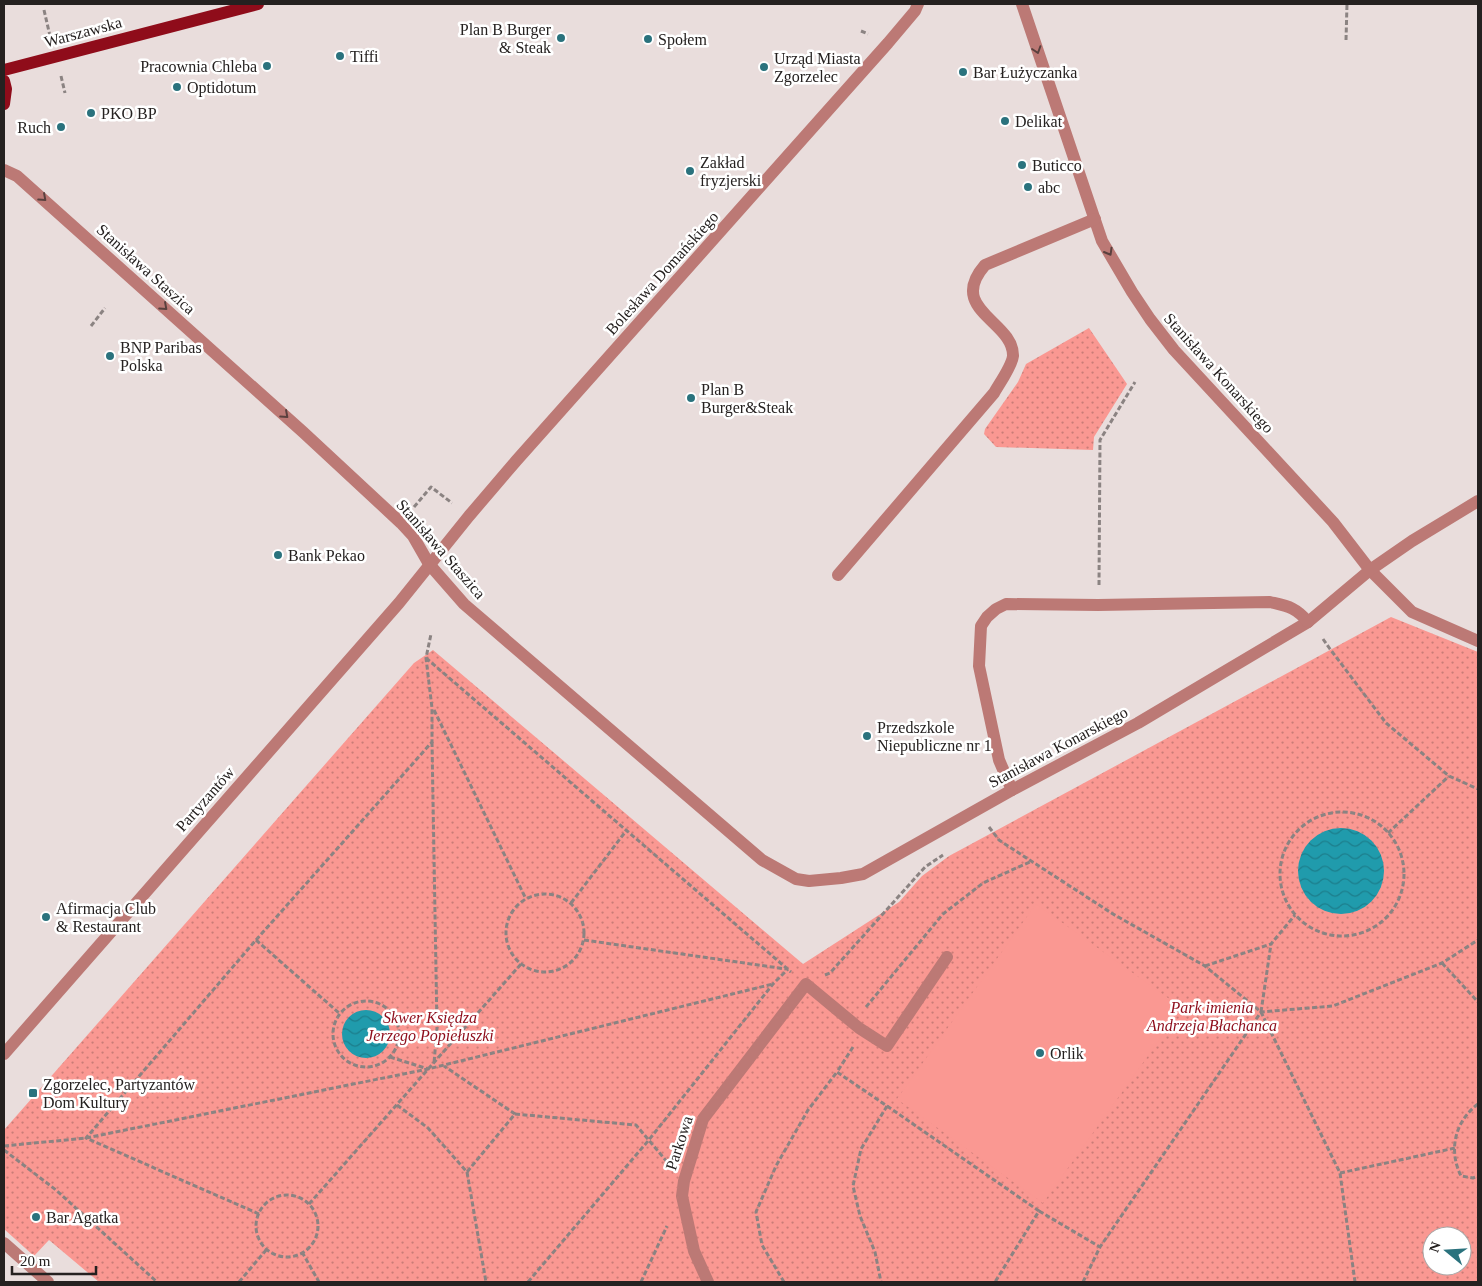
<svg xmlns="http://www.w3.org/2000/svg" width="1482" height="1286" font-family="Georgia,serif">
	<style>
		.park { fill: url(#park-dots); fill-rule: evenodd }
		.pitch { fill: #fa9892 }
		.water { fill: url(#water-waves) }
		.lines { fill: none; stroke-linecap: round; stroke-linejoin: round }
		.path { stroke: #8b8382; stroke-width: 3; stroke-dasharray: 5 2.5; stroke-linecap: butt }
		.minor { stroke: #bc7975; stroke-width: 12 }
		.major { stroke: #8f0c1a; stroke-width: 12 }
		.oneway { stroke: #5a403e }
		.poi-dot { fill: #2a727d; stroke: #fff; stroke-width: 2 }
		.labels { text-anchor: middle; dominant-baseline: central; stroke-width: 5; stroke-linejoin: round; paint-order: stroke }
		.poi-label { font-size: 16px; fill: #252120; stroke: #fff; text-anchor: start }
		.street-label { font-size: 16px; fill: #252120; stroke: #fff }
		.park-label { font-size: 16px; font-style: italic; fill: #8e0d1b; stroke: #fff }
	</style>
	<defs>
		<pattern id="park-dots" width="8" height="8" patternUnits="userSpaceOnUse" patternTransform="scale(1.25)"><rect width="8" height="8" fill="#fa9892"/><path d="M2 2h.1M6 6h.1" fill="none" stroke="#ca7c77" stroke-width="1.8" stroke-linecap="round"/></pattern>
		<pattern id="water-waves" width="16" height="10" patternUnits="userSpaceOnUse" patternTransform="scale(1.25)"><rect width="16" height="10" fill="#209bac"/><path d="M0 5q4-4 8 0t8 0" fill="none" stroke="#1c7e8c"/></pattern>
	</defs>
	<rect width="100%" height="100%" fill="#e9dddc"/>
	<g class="park">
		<polygon points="1089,328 1127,384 1094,437 1093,450 996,447 984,434 985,429 1018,382 1026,364"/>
		<path d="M1391,617l87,35v630h-1379l-50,-42 -15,16 -30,-27v-99l410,-467 19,-13 370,314 96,-62 23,-26 27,-20zM1432,1236h30v30h-30z"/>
	</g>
	<polygon class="pitch" points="1036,904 1182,1008 1043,1203 897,1099"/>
	<g class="water">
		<circle cx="1341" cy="871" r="43"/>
		<circle cx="366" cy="1034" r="24"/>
	</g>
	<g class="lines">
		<g class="path">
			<polyline points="44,10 50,36"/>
			<polyline points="861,31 868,34"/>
			<polyline points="1346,40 1347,4"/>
			<polyline points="61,76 65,93"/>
			<polyline points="91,326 105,308"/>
			<polyline points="414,507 431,487 452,503"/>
			<polyline points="1099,585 1100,440 1135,382"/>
			<polyline points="1323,639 1330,649 1386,723 1449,776 1478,789"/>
			<polyline points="426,658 791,972"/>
			<polyline points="434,710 526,899"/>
			<polyline points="432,742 437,1028 434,1063"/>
			<circle cx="1342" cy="874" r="62"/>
			<polyline points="989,827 999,840 1008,846 1113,914 1205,966 1261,1012 1340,1173 1355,1282"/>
			<polyline points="1388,833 1449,776"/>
			<circle cx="545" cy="933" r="39"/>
			<polyline points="571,903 626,831"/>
			<polyline points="256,940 339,1013"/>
			<polyline points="584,940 786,969"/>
			<polyline points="1442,963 1478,1002"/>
			<polyline points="1205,966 1271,944 1295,915"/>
			<polyline points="825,975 830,973 925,867 943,855"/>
			<circle cx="366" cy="1034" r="33"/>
			<polyline points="866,1007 943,914 983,883 1032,861"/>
			<polyline points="1261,1012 1271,944"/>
			<polyline points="853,1047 837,1072 887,1106 861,1149 853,1186 860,1216 875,1252 881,1282"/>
			<polyline points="390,1057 428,1069"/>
			<path d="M1478,1104c-23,17 -30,46 -17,72l12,2 5,-2"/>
			<polyline points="397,1105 428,1128 467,1172 515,1114 444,1066"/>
			<polyline points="887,1106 1039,1211 995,1282"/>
			<polyline points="515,1114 636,1125 668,1163"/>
			<polyline points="4,1146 86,1138 428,1069 773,984"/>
			<polyline points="4,1150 56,1190 157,1282"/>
			<polyline points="467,1172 486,1282"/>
			<polyline points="1340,1173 1455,1148"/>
			<circle cx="287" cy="1226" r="31"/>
			<polyline points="309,1204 521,964"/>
			<polyline points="1039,1211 1100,1247"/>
			<polyline points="259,1214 86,1138 256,940 432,742 432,708 426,658 431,634"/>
			<polyline points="302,1252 319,1282"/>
			<polyline points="239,1282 267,1249"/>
			<polyline points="528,1282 648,1141 773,984 788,969"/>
			<polyline points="641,1282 667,1226"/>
			<polyline points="784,1282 762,1245 756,1212 776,1166 808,1110 837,1072"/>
			<polyline points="1083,1282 1100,1247 1261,1012 1333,1006 1442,963 1478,940"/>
		</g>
		<g class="minor">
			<polyline points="1022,4 1102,241 1132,292 1150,319 1174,350 1333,522 1370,570 1412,612 1478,641"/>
			<polyline points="4,170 17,176 303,432 401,523 413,536 429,564 464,604 762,860 796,879 809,881 841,878 863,874 1012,790 1138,723 1308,622 1370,570 1412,541 1478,501"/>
			<path d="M838,575l156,-182c5,-9 18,-27 19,-37 1,-35 -67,-46 -28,-91l110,-46"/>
			<path d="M1012,790l-13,-30 -20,-94 2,-40 6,-9 9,-8 10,-5 92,1 172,-3c17,4 26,5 38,20"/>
			<polyline points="4,1054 399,603 469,516 516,461 888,43 915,11 918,4"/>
			<polyline points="4,1243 48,1282"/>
			<polyline points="708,1282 694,1251 682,1196 684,1181 703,1119 806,984 859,1028 887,1046 947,957"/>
		</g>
		<g class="major">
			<polyline points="4,70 258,4"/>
			<polyline points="4,81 6,89 4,104"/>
		</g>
	</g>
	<defs><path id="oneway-chevron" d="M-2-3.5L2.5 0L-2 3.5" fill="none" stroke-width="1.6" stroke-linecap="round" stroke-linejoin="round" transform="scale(1.25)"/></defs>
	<g class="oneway">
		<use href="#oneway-chevron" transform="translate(1037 50) rotate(72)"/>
		<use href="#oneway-chevron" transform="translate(43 198) rotate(42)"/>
		<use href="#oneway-chevron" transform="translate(1109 252) rotate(60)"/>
		<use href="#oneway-chevron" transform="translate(164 307) rotate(42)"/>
		<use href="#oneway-chevron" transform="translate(285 415) rotate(42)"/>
	</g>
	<g class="poi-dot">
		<circle cx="561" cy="38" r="5"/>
		<circle cx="648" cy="39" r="5"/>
		<circle cx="340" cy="56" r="5"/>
		<circle cx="267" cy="66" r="5"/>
		<circle cx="764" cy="67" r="5"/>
		<circle cx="963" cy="72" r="5"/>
		<circle cx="177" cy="87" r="5"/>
		<circle cx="91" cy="113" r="5"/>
		<circle cx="1005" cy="121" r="5"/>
		<circle cx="61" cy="127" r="5"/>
		<circle cx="1022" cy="165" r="5"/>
		<circle cx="690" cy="171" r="5"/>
		<circle cx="1028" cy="187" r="5"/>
		<circle cx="110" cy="356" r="5"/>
		<circle cx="691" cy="398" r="5"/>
		<circle cx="278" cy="555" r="5"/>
		<circle cx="867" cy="736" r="5"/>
		<circle cx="46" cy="917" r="5"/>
		<circle cx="1040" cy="1053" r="5"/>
		<rect x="28" y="1088" width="10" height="10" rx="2.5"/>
		<circle cx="36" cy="1217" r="5"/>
	</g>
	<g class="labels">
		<g class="poi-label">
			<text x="551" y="29" text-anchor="end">Plan B Burger<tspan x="551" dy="18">&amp; Steak</tspan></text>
			<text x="658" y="39">Społem</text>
			<text x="350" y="56">Tiffi</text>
			<text x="774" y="58">Urząd Miasta<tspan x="774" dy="18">Zgorzelec</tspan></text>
			<text x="257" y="66" text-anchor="end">Pracownia Chleba</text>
			<text x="973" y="72">Bar Łużyczanka</text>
			<text x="187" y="87">Optidotum</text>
			<text x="101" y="113">PKO BP</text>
			<text x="1015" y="121">Delikat</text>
			<text x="51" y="127" text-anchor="end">Ruch</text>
			<text x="700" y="162">Zakład<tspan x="700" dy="18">fryzjerski</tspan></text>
			<text x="1032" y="165">Buticco</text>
			<text x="1038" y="187">abc</text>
			<text x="120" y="347">BNP Paribas<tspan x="120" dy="18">Polska</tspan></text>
			<text x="701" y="389">Plan B<tspan x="701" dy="18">Burger&amp;Steak</tspan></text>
			<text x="288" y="555">Bank Pekao</text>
			<text x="877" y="727">Przedszkole<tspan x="877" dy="18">Niepubliczne nr 1</tspan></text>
			<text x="56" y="908">Afirmacja Club<tspan x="56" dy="18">&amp; Restaurant</tspan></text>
			<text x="1050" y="1053">Orlik</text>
			<text x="43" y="1084">Zgorzelec, Partyzantów<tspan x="43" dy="18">Dom Kultury</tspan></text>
			<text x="46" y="1217">Bar Agatka</text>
		</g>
		<g class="street-label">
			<text transform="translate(83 32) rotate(-15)">Warszawska</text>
			<text transform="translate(146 269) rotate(42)">Stanisława Staszica</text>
			<text transform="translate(662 273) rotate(-48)">Bolesława Domańskiego</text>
			<text transform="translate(1219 373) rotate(48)">Stanisława Konarskiego</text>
			<text transform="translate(441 549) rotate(49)">Stanisława Staszica</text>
			<text transform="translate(1058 747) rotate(-28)">Stanisława Konarskiego</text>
			<text transform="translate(205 799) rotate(-49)">Partyzantów</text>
			<text transform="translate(679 1143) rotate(-72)">Parkowa</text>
		</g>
		<g class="park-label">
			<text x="1212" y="1007">Park imienia<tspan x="1212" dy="18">Andrzeja Błachanca</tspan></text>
			<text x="430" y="1017">Skwer Księdza<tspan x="430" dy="18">Jerzego Popiełuszki</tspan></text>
		</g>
	</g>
	<rect width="1482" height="1286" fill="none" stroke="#252120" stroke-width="10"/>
	<g transform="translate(1447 1251) rotate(288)"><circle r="24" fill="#ffffff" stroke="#a8a6a6"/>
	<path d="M0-4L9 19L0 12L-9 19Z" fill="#2a727d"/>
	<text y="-8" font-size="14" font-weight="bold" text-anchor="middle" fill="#252120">N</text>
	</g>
	<path d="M12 1266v8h84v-8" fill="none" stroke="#252120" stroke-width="2.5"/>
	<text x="20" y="1266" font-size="15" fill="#252120" stroke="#ffffff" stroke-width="4" paint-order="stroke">20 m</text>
</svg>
